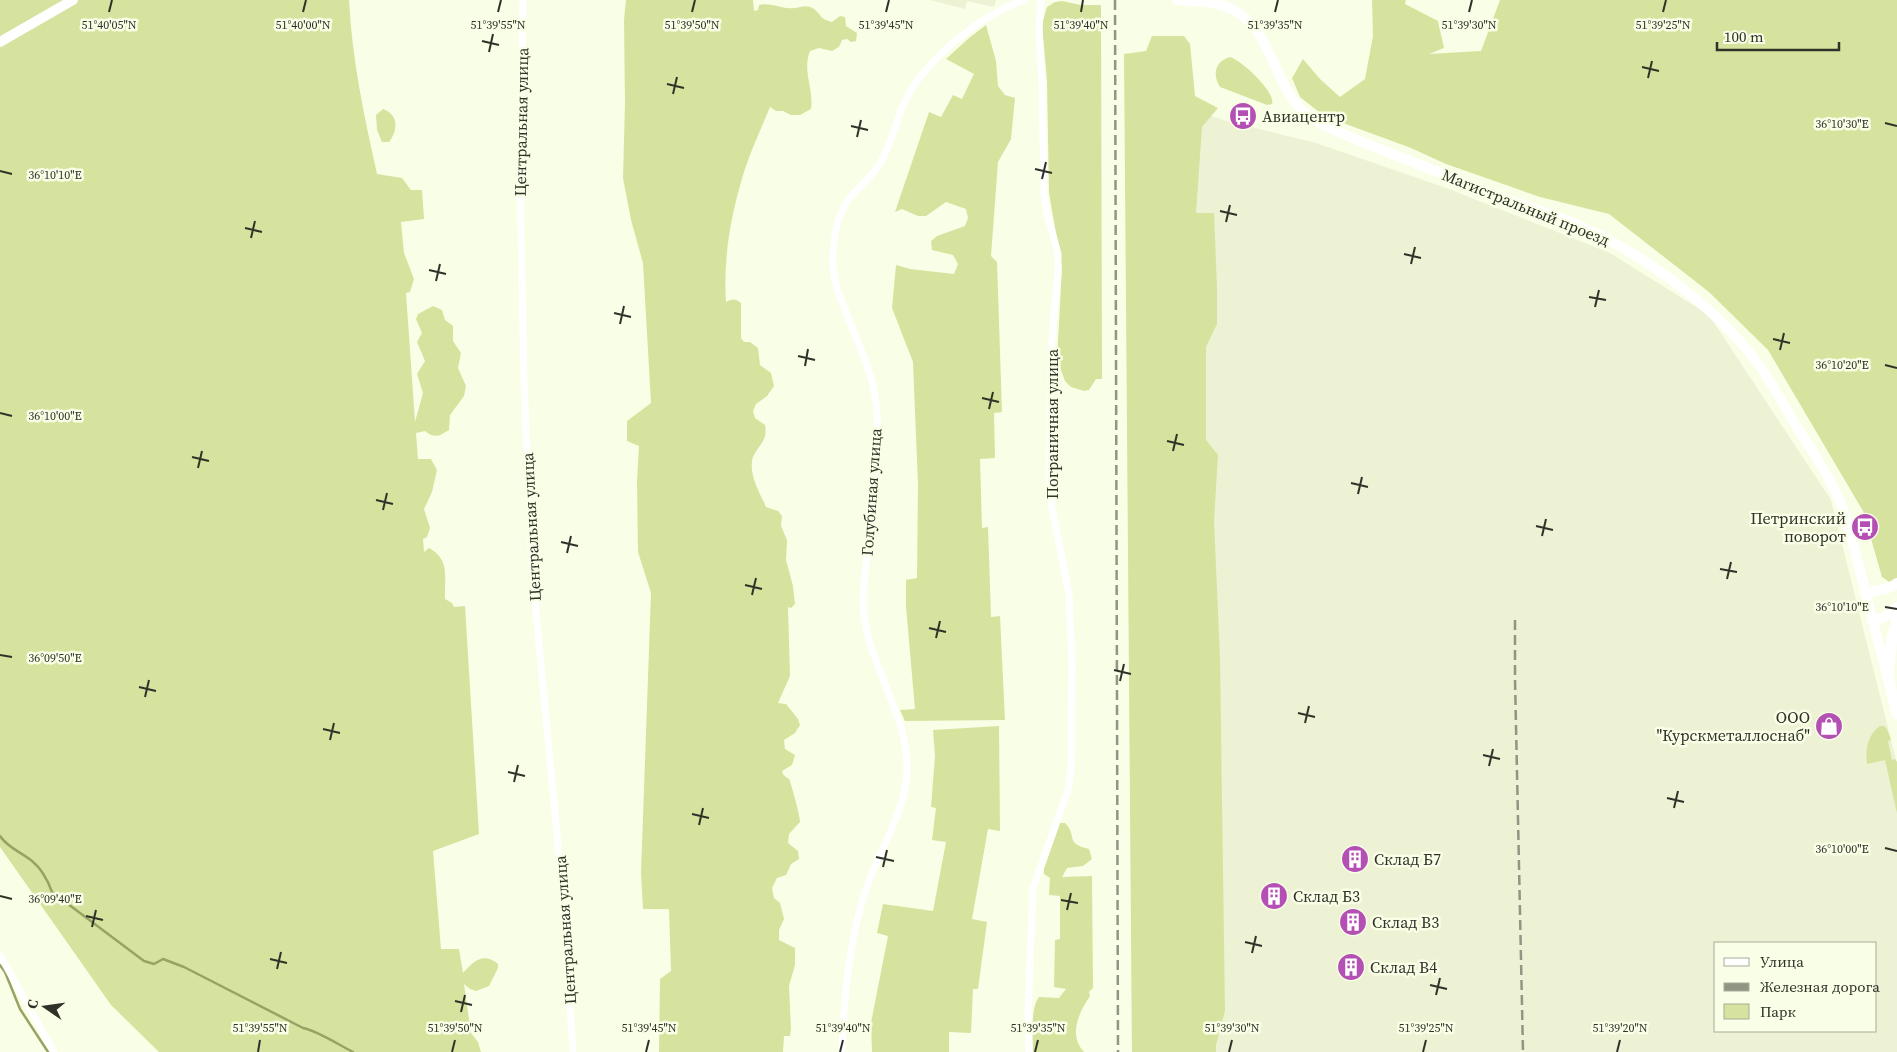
<svg xmlns="http://www.w3.org/2000/svg" width="1897" height="1052" font-family="'Source Serif 4',serif">
	<style>
		.built { fill: #ecf2d3; fill-rule: evenodd }
		.green { fill: #d6e39e }
		.lines { fill: none; stroke-linecap: round; stroke-linejoin: round }
		.stream { stroke: #98a363; stroke-width: 2.5 }
		.street { stroke: #fff; stroke-width: 7 }
		.secondary { stroke: #fff; stroke-width: 10 }
		.primary { stroke: #fff; stroke-width: 11 }
		.rail { stroke: #919584; stroke-width: 2.5; stroke-dasharray: 10 5; stroke-linecap: butt }
		.ticks { fill: none; stroke: #303229; stroke-width: 2 }
		.labels { text-anchor: middle; dominant-baseline: central; stroke-width: 5; stroke-linejoin: round; paint-order: stroke }
		.poi-label { font-size: 16px; fill: #303229; stroke: #f9fee6; text-anchor: start }
		.street-label { font-size: 16px; fill: #303229; stroke: #f9fee6 }
		.ticks-label { font-size: 12px; text-anchor: middle; fill: #303229; stroke: #f9fee6; stroke-width: 5; stroke-linejoin: round; paint-order: stroke }
	</style>
	<rect width="100%" height="100%" fill="#f9fee6"/>
	<g class="built">
		<polygon points="930,0 996,0 994,7 967,1 965,9"/>
		<path d="M1125,88l102,33 89,22 133,46 161,64 99,62 122,185 66,264v288h-765zM1716,943h160v88h-160z"/>
	</g>
	<g class="green">
		<path d="M0,0h349c3,59 15,116 28,174l25,4 9,12h11l2,29 -23,3 3,31 10,26 -4,13 -4,1 9,129 8,-29 -6,-19 8,-13 -8,-19 5,-9 -6,-14 2,-5 15,-8 9,4 3,10 8,6v15l8,12 -3,15 8,18 -2,10 -14,19 -1,15c-10,6 -14,9 -24,1l-9,2 2,26h13l6,11 -5,22 -8,17 6,19 -3,9 -4,2 1,13 5,-4c22,12 15,30 16,51l7,4 2,4 11,-1 14,228 -46,17 8,98h18l4,24c11,-12 20,-21 35,-9v4l-9,18 -13,5 -6,-2 -6,-5 7,49 7,9 3,10h-322l-48,-47 -111,-158z"/>
		<path d="M626,0h127l1,11 4,-1 1,-5c13,-3 24,5 36,3 6,-1 12,-4 19,1 9,7 4,9 18,13l8,-6 5,1 1,9 11,7 -1,8 -5,1 -4,-3 -5,1 -3,7 -7,4 -13,-3 -9,3c-8,20 4,38 1,58l-11,6h-9l-8,-4h-7l-6,-4c-9,22 -19,43 -26,65 -13,42 -21,86 -18,130 6,-3 9,-4 15,1v35l3,4h6l8,6 2,17 11,8 3,13 -7,10 -11,8 -3,7 2,7 10,7c4,18 -11,23 -13,36 -2,17 8,32 14,46l12,4 4,5 -1,10 6,14 -1,20 7,26 2,18 -4,4 -3,-1 2,69 -12,27 8,1 12,15 2,6 -5,8 -11,7 1,9 10,6 -3,10 -10,6 1,3c0,1 6,5 6,5 2,4 11,37 11,43l-11,12 -1,9 10,8 1,8 -8,5 -5,11 -9,3 -5,10 2,10 6,5 4,16 -5,11v10l16,8v17l-6,21 2,43 -1,7h-6l-1,16h-124l1,-73 11,-8 -2,-62h-26l-2,-36 10,-280 -13,-41 -1,-71 2,-35 -12,-5v-20l24,-18 -8,-140 -12,-43 -8,-42 2,-75 -1,-83z"/>
		<polygon points="1372,0 1406,0 1405,4 1438,21 1444,48 1429,54 1481,51 1500,0 1897,0 1897,587 1882,577 1863,511 1768,350 1709,292 1609,214 1540,197 1446,164 1411,148 1324,116 1300,97 1292,78 1303,59 1320,79 1340,97 1365,79 1373,36"/>
		<polygon points="1062,1 1081,5 1101,5 1102,379 1096,379 1089,390 1084,391 1071,387 1065,381 1057,359 1062,268 1049,193 1047,81 1042,24 1047,7 1055,2"/>
		<polygon points="986,25 996,61 998,86 1005,95 1015,98 1011,139 998,162 991,256 997,262 1002,412 994,413 995,458 980,459 982,528 988,527 991,617 1000,616 1005,720 905,721 900,710 915,709 906,607 906,580 917,578 918,485 913,362 892,308 896,265 910,269 954,274 958,264 953,255 932,250 931,241 937,236 965,226 968,218 966,209 946,202 926,216 918,216 902,209 895,212 929,112 941,117 953,95 962,99 974,74 946,59 969,38"/>
		<polygon points="1152,36 1184,36 1190,44 1195,96 1218,108 1202,127 1196,213 1214,213 1217,288 1217,324 1206,347 1206,440 1218,455 1214,521 1220,658 1225,1011 1216,1045 1216,1052 1132,1052 1124,54 1146,51"/>
		<path d="M1230,57c11,3 46,35 42,47l-5,1 -47,-18c-8,-12 -5,-26 10,-30z"/>
		<path d="M383,109c16,6 15,21 6,33h-7l-5,-12 -1,-15z"/>
		<polygon points="999,726 1000,831 988,829 972,919 987,922 978,989 973,989 971,1033 949,1032 949,1052 872,1052 871,1023 888,936 877,933 883,904 933,911 946,842 932,840 936,808 931,807 935,756 933,730"/>
		<path d="M1880,726h4l3,3 4,11 -3,1 4,19 3,-1 2,3v51l-12,-53 -18,4c-2,-14 1,-30 13,-38z"/>
		<path d="M1060,823h5c13,13 -1,20 24,26l3,10 -9,7 -16,2 -5,9 30,-1 1,112 -4,4 1,4c-11,16 -22,39 -6,56h-51c0,-14 -3,-44 6,-55l20,1 7,-9 -12,-2 1,-47 5,-1v-43l-11,-1 1,-17 -6,-4v-5z"/>
	</g>
	<g class="lines">
		<g class="stream">
			<path d="M0,836c8,12 21,16 32,25 10,8 16,20 20,31l92,69 10,3 9,-5 21,8 119,61c17,4 34,16 50,24"/>
			<polyline points="0,965 5,972 20,1009 48,1052"/>
		</g>
		<g class="street">
			<polyline points="523,0 520,179 524,382 532,570 562,887 573,1052"/>
			<polyline points="0,955 54,1052"/>
			<path d="M842,1052c2,-56 7,-113 25,-166 13,-37 38,-74 40,-114 2,-51 -31,-96 -41,-144 -6,-24 -1,-51 1,-75 4,-46 12,-93 10,-139 -1,-36 -20,-72 -32,-105 -6,-14 -12,-29 -12,-44 -1,-19 3,-46 13,-62 10,-15 25,-24 34,-40 12,-20 16,-43 26,-64 21,-41 75,-84 118,-99"/>
			<polyline points="1029,1052 1028,1013 1033,888 1069,787 1071,769 1072,662 1069,595 1052,507 1049,479 1051,349 1058,272 1058,254 1047,213 1044,194 1042,82 1039,30 1041,0"/>
		</g>
		<g class="secondary">
			<path d="M1177,0c16,1 32,1 47,6 52,16 46,86 89,113 25,15 55,25 82,36 36,14 72,29 108,43 20,7 40,13 60,21 67,25 146,82 190,138 17,22 31,48 45,72 17,26 36,54 46,83 7,22 12,44 18,66 8,33 17,65 25,97"/>
			<polyline points="0,42 73,0"/>
			<polyline points="1865,593 1889,588 1897,583"/>
			<polyline points="1872,620 1883,618 1897,607"/>
		</g>
		<polyline class="primary" points="1897,619 1892,638 1888,677 1897,714"/>
		<g class="rail">
			<polyline points="1115,0 1118,1052"/>
			<polyline points="1515,620 1515,679 1523,1052"/>
		</g>
	</g>
	<path class="ticks" d="M109,12l3,-12M303,12l3,-12M498,12l3,-12M692,12l3,-12M886,12l3,-12M1081,12l2,-12M1275,12l3,-12M1469,12l3,-12M1663,12l3,-12M482,41l17,4M489,52l4,-18M1642,67l17,4M1648,78l4,-17M667,84l17,4M673,94l4,-17M1885,123l12,3M851,126l17,4M857,137l4,-17M1035,169l17,4M0,171l12,3M1042,179l4,-17M1220,211l17,4M1226,222l4,-17M245,228l17,4M251,238l4,-17M1404,254l17,4M1411,264l4,-17M429,270l17,4M436,281l4,-17M1589,297l17,3M1595,307l4,-17M614,313l17,4M620,324l4,-18M1773,339l17,4M1780,350l4,-17M798,356l17,4M1885,365l12,3M805,366l3,-17M982,398l17,4M989,409l4,-17M0,413l12,3M1167,441l17,4M1173,451l4,-17M192,457l17,4M198,468l4,-17M1351,483l17,4M1358,494l4,-17M376,500l17,4M383,510l4,-17M1536,526l17,4M1542,536l4,-17M561,542l17,4M567,553l4,-17M1720,569l17,3M1727,579l4,-17M745,585l17,4M752,595l4,-17M1885,607l12,2M929,628l17,4M936,638l4,-17M0,655l12,2M1114,670l17,4M1120,681l4,-17M139,687l17,4M145,697l4,-17M1298,713l17,4M1305,723l4,-17M323,729l17,4M330,740l4,-17M1483,755l17,4M1489,766l4,-17M508,772l17,4M514,782l4,-17M1667,798l17,4M1674,808l4,-17M692,814l17,4M699,825l4,-17M1885,848l12,3M876,857l18,4M883,867l4,-17M0,896l12,3M1061,900l17,3M1067,910l4,-17M86,916l17,4M92,927l4,-17M1245,942l17,4M1252,953l4,-17M270,959l17,4M277,969l4,-17M1430,985l17,4M1436,995l4,-17M455,1001l17,4M461,1012l4,-17M258,1052l2,-12M452,1052l3,-12M646,1052l3,-12M840,1052l3,-12M1035,1052l3,-12M1229,1052l3,-12M1423,1052l3,-12M1617,1052l3,-12"/>
	<defs>
		<g id="bus-disc" transform="scale(1.4375)"><circle r="9.5" fill="#b44fb4" stroke="#f9fee6"/><path d="M-5-6H5V4H4V6H2V4H-2V6H-4V4H-5ZM-3.5-4V0h7V-4ZM-3.5 1.2v1.5H-2V1.2ZM2 1.2v1.5H3.5V1.2Z" fill="#fff"/></g>
		<g id="shop-disc" transform="scale(1.4375)"><circle r="9.5" fill="#b44fb4" stroke="#f9fee6"/><path d="M-5-2.5h2.3a2.7 3.5 0 0 1 5.4 0H5L5.5 6h-11ZM-1.5-2.5h3a1.5 2.3 0 0 0-3 0Z" fill="#fff"/></g>
		<g id="building-disc" transform="scale(1.4375)"><circle r="9.5" fill="#b44fb4" stroke="#f9fee6"/><path d="M-4-6H4V6H1V3H-1V6H-4ZM-2.5-4.3h1.7v1.8h-1.7ZM.8-4.3h1.7v1.8H.8ZM-2.5-1h1.7V.8h-1.7ZM.8-1h1.7V.8H.8Z" fill="#fff"/></g>
	</defs>
	<g fill-rule="evenodd">
		<use href="#bus-disc" x="1243" y="116"/>
		<use href="#bus-disc" x="1865" y="527"/>
		<use href="#shop-disc" x="1829" y="726"/>
		<use href="#building-disc" x="1355" y="859"/>
		<use href="#building-disc" x="1274" y="896"/>
		<use href="#building-disc" x="1353" y="922"/>
		<use href="#building-disc" x="1351" y="967"/>
	</g>
	<g class="labels">
		<g class="poi-label">
			<text x="1262" y="116">Авиацентр</text>
			<text x="1846" y="518" text-anchor="end">Петринский<tspan x="1846" dy="18">поворот</tspan></text>
			<text x="1810" y="717" text-anchor="end">ООО<tspan x="1810" dy="18">"Курскметаллоснаб"</tspan></text>
			<text x="1374" y="859">Склад Б7</text>
			<text x="1293" y="896">Склад Б3</text>
			<text x="1372" y="922">Склад В3</text>
			<text x="1370" y="967">Склад В4</text>
		</g>
		<g class="street-label">
			<text transform="translate(521 122) rotate(-89)">Центральная улица</text>
			<text transform="translate(1526 207) rotate(22)">Магистральный проезд</text>
			<text transform="translate(1052 424) rotate(-90)">Пограничная улица</text>
			<text transform="translate(871 492) rotate(-86)">Голубиная улица</text>
			<text transform="translate(531 527) rotate(-93)">Центральная улица</text>
			<text transform="translate(565 930) rotate(-94)">Центральная улица</text>
		</g>
	</g>
	<g class="ticks-label">
		<text x="109" y="29">51°40'05"N</text>
		<text x="303" y="29">51°40'00"N</text>
		<text x="498" y="29">51°39'55"N</text>
		<text x="692" y="29">51°39'50"N</text>
		<text x="886" y="29">51°39'45"N</text>
		<text x="1081" y="29">51°39'40"N</text>
		<text x="1275" y="29">51°39'35"N</text>
		<text x="1469" y="29">51°39'30"N</text>
		<text x="1663" y="29">51°39'25"N</text>
		<text x="1842" y="128">36°10'30"E</text>
		<text x="55" y="179">36°10'10"E</text>
		<text x="1842" y="369">36°10'20"E</text>
		<text x="55" y="420">36°10'00"E</text>
		<text x="1842" y="611">36°10'10"E</text>
		<text x="55" y="662">36°09'50"E</text>
		<text x="1842" y="853">36°10'00"E</text>
		<text x="55" y="903">36°09'40"E</text>
		<text x="260" y="1032">51°39'55"N</text>
		<text x="455" y="1032">51°39'50"N</text>
		<text x="649" y="1032">51°39'45"N</text>
		<text x="843" y="1032">51°39'40"N</text>
		<text x="1038" y="1032">51°39'35"N</text>
		<text x="1232" y="1032">51°39'30"N</text>
		<text x="1426" y="1032">51°39'25"N</text>
		<text x="1620" y="1032">51°39'20"N</text>
	</g>
	<rect x="1714" y="942" width="162" height="90" fill="#f9fee6" stroke="#a9ac9a"/>
	<rect x="1724" y="958" width="25" height="8" fill="#ffffff" stroke="#a9ac9a"/>
	<text x="1760" y="967" font-size="15" fill="#303229">Улица</text>
	<rect x="1724" y="983" width="25" height="8" fill="#919584" stroke="#a9ac9a"/>
	<text x="1760" y="992" font-size="15" fill="#303229">Железная дорога</text>
	<rect x="1724" y="1004" width="25" height="15" fill="#d6e39e" stroke="#a9ac9a"/>
	<text x="1760" y="1017" font-size="15" fill="#303229">Парк</text>
	<g transform="translate(45 1007) rotate(283)" stroke="#f9fee6" stroke-width="4" paint-order="stroke">
	<path d="M0-4L9 19L0 12L-9 19Z" fill="#303229"/>
	<text y="-8" font-size="14" font-weight="bold" text-anchor="middle" fill="#303229">С</text>
	</g>
	<path d="M1717 42v8h122v-8" fill="none" stroke="#303229" stroke-width="2.5"/>
	<text x="1724" y="42" font-size="15" fill="#303229" stroke="#f9fee6" stroke-width="4" paint-order="stroke">100 m</text>
</svg>
